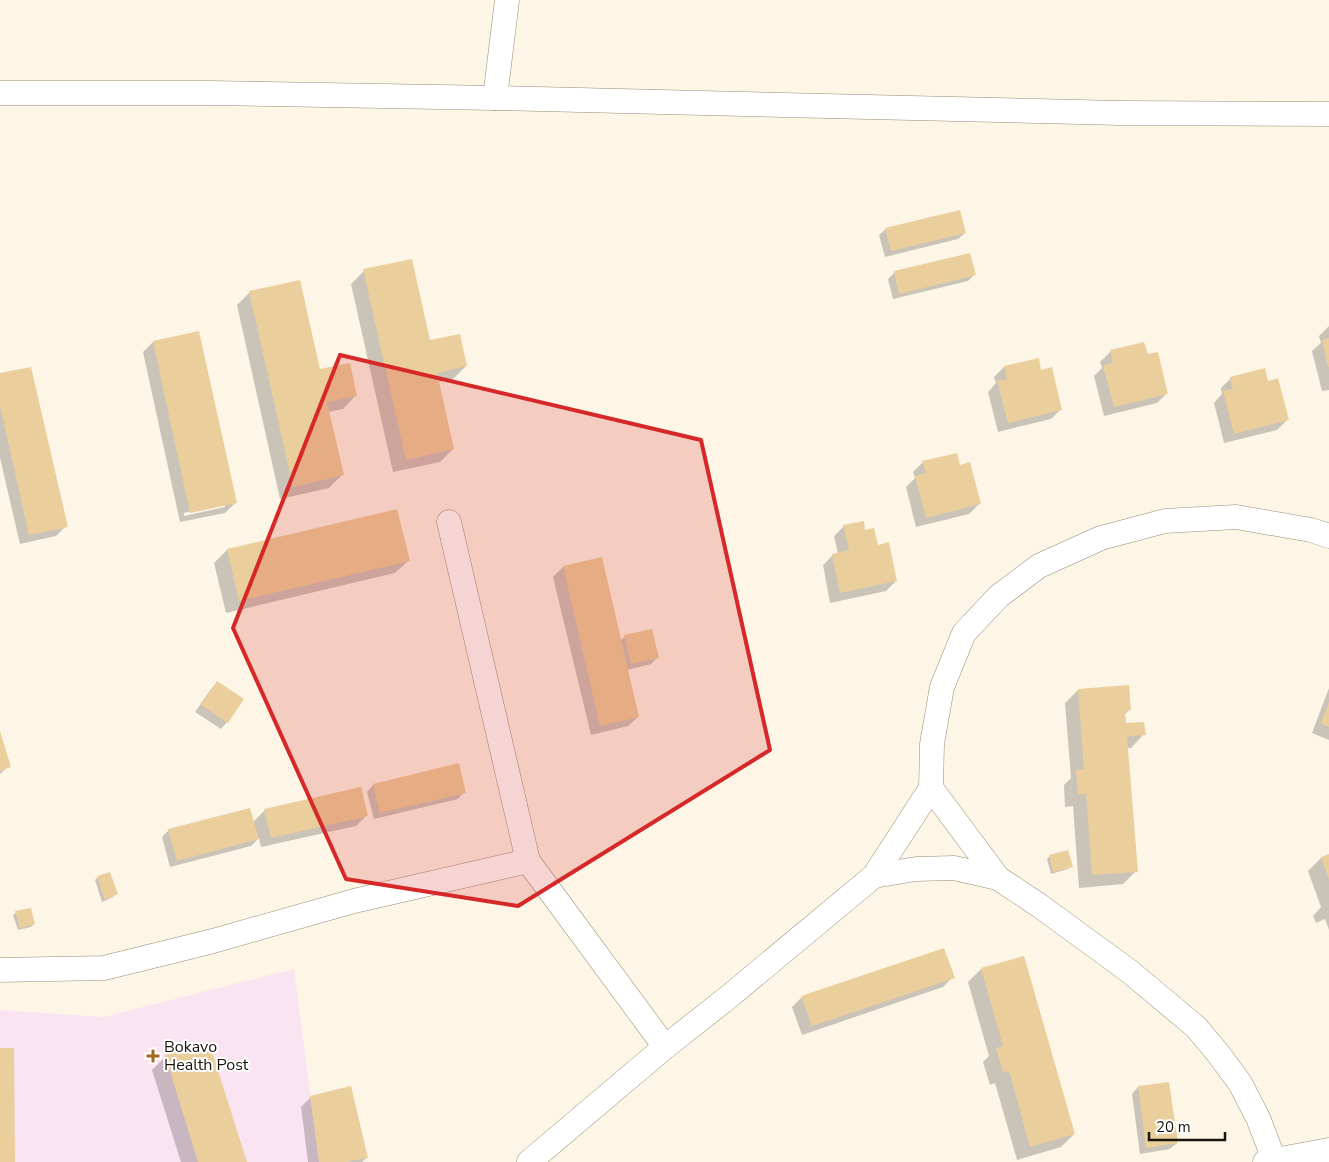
<svg xmlns="http://www.w3.org/2000/svg" width="1329" height="1162" font-family="'Nunito Sans',sans-serif">
	<style>
		.medical { fill: #fae4f2 }
		.shadow { fill: #0003; fill-rule: evenodd }
		.building { fill: #eacf9d }
		.lines { fill: none; stroke-linecap: round; stroke-linejoin: round }
		.minor-casing { stroke: #998d76; stroke-width: 25 }
		.minor { stroke: #fff; stroke-width: 24 }
		.marked { fill: #d62828; fill-opacity: 0.2; stroke: #d62828; stroke-width: 4; stroke-linejoin: round }
		.poi-dot { fill: #a16a26; stroke: #fff; stroke-width: 2 }
		.labels { text-anchor: middle; dominant-baseline: central; stroke-width: 4; stroke-linejoin: round; paint-order: stroke }
		.poi-label { font-size: 16px; fill: #19140c; stroke: #fff; text-anchor: start }
	</style>
	<rect width="100%" height="100%" fill="#fdf5e6"/>
	<polygon class="medical" points="294,969 319,1162 0,1162 0,1010 103,1017"/>
	<g class="shadow">
		<polygon points="886,229 965,233 958,239 885,257 879,235"/>
		<polygon points="364,271 429,342 466,366 453,379 438,382 453,449 440,462 393,472 351,284"/>
		<polygon points="895,272 974,275 968,281 893,299 888,279"/>
		<polygon points="250,292 319,371 356,395 343,409 328,412 342,475 329,488 280,499 237,305"/>
		<polygon points="1329,326 1329,390 1322,391 1312,351 1321,343 1319,336"/>
		<path d="M198,333l37,170 -10,10 -45,9 -37,-170 10,-10zM225,504v3l-41,9v-3z"/>
		<polygon points="1110,352 1147,355 1167,393 1157,403 1104,416 1094,376 1102,368 1100,362"/>
		<polygon points="1004,367 1040,372 1061,409 1051,419 998,432 988,392 996,383 994,377"/>
		<polygon points="0,375 66,526 56,536 20,544 0,458"/>
		<polygon points="1231,378 1267,382 1287,420 1277,430 1224,443 1214,403 1222,394 1221,388"/>
		<polygon points="923,462 959,466 979,504 969,514 916,527 906,487 915,478 913,472"/>
		<polygon points="844,526 864,531 877,546 896,581 886,591 830,603 823,565 833,555 838,554 834,536"/>
		<polygon points="227,550 409,560 395,573 226,613 214,563"/>
		<polygon points="601,559 620,641 625,636 657,658 651,664 627,670 638,717 628,726 591,735 553,577 563,567"/>
		<polygon points="217,683 227,722 221,729 195,712 211,689"/>
		<polygon points="1329,688 1329,740 1312,733"/>
		<polygon points="1078,690 1129,710 1124,715 1125,725 1144,734 1131,748 1127,748 1136,871 1123,884 1079,888 1073,806 1065,807 1064,785 1071,778 1065,703"/>
		<polygon points="0,733 9,766 0,774"/>
		<polygon points="373,785 464,792 458,799 374,819 367,792"/>
		<polygon points="265,810 366,816 356,826 261,847 259,838 251,846 170,867 162,837 169,830 253,822"/>
		<polygon points="1329,855 1329,930 1325,919 1316,923 1313,916 1321,907 1308,871 1321,858"/>
		<polygon points="1050,856 1071,866 1068,869 1051,874 1047,859"/>
		<polygon points="98,877 116,894 113,897 102,902 95,880"/>
		<polygon points="16,913 34,924 31,927 18,930 13,915"/>
		<polygon points="981,969 1074,1134 1061,1147 1017,1160 995,1083 990,1085 983,1062 989,1056 968,982"/>
		<polygon points="953,977 943,987 802,1035 792,1007 802,997"/>
		<polygon points="209,1044 245,1162 181,1162 152,1070 165,1057"/>
		<polygon points="1168,1083 1177,1143 1170,1149 1140,1154 1132,1094 1138,1087"/>
		<polygon points="311,1097 367,1157 362,1162 308,1162 301,1107"/>
	</g>
	<g class="building">
		<polygon points="960,210 966,233 891,251 885,228"/>
		<polygon points="970,253 976,275 899,294 894,271"/>
		<polygon points="412,259 430,340 460,334 467,366 437,373 454,449 406,460 363,269"/>
		<polygon points="300,280 320,369 350,363 357,396 327,402 344,475 293,487 249,291"/>
		<polygon points="199,331 237,503 190,513 153,341"/>
		<polygon points="1329,338 1329,367 1328,367 1322,340"/>
		<polygon points="1144,342 1148,354 1158,352 1168,394 1114,407 1103,365 1113,363 1110,350"/>
		<polygon points="1039,358 1041,370 1052,367 1062,410 1008,423 997,381 1007,379 1004,366"/>
		<polygon points="31,367 68,527 29,535 0,406 0,373"/>
		<polygon points="1265,368 1268,381 1278,378 1289,420 1234,434 1223,391 1233,389 1230,377"/>
		<polygon points="957,453 960,465 970,462 981,504 926,518 915,476 926,473 922,461"/>
		<polygon points="397,509 410,561 239,601 227,549"/>
		<polygon points="864,521 865,530 874,528 878,545 889,542 897,581 840,593 832,554 849,550 843,525"/>
		<polygon points="602,557 639,717 600,726 563,566"/>
		<polygon points="652,629 659,658 631,664 624,635"/>
		<polygon points="217,681 244,699 228,723 201,705"/>
		<polygon points="1129,685 1131,710 1125,711 1126,723 1144,722 1146,735 1127,736 1138,872 1092,875 1086,794 1078,794 1076,770 1084,769 1078,689"/>
		<polygon points="1329,702 1329,727 1321,723"/>
		<polygon points="0,731 11,767 0,771"/>
		<polygon points="459,763 466,793 380,813 373,784"/>
		<polygon points="361,787 368,816 271,838 264,809"/>
		<polygon points="250,808 259,839 177,861 168,829"/>
		<polygon points="1068,850 1073,867 1053,872 1049,855"/>
		<polygon points="1329,854 1329,879 1321,857"/>
		<polygon points="110,872 118,894 105,900 97,876"/>
		<polygon points="31,908 35,924 20,928 15,911"/>
		<polygon points="944,948 955,978 812,1026 801,996"/>
		<polygon points="1024,956 1075,1134 1030,1147 1009,1071 1003,1072 996,1048 1003,1046 981,968"/>
		<polygon points="209,1042 247,1162 198,1162 165,1055"/>
		<polygon points="0,1048 14,1048 15,1162 0,1162"/>
		<polygon points="1169,1082 1178,1143 1146,1148 1138,1086"/>
		<polygon points="351,1086 368,1158 346,1162 319,1162 310,1096"/>
	</g>
	<g class="lines">
		<g class="minor-casing">
			<g id="minor">
				<polyline points="0,93 209,93 495,98 1120,113 1329,114"/>
				<polyline points="495,98 507,0"/>
				<polyline points="449,522 528,861 665,1047"/>
				<polyline points="931,788 998,878 1040,906 1129,971 1196,1027 1217,1052 1240,1083 1258,1118 1275,1162"/>
				<polyline points="874,876 931,788 932,744 942,687 964,633 999,596 1039,566 1101,538 1165,521 1236,517 1311,530 1329,536"/>
				<polyline points="0,970 104,968 213,941 354,901 528,861"/>
				<polyline points="529,1162 665,1047 726,999 874,876 916,869 954,868 998,878"/>
				<polyline points="1265,1162 1329,1150"/>
			</g>
		</g>
		<use href="#minor" class="minor"/>
	</g>
	<path class="marked" d="M340,355l361,85 69,310 -252,156 -172,-27 -113,-251z"/>
	<path class="poi-dot" d="M150.5 1048.5h5v5h5v5h-5v5h-5v-5h-5v-5h5z"/>
	<g class="labels">
		<g class="poi-label">
			<text x="164" y="1047">Bokavo<tspan x="164" dy="18">Health Post</tspan></text>
		</g>
	</g>
	<path d="M1149 1132v8h76v-8" fill="none" stroke="#19140c" stroke-width="2.5"/>
	<text x="1156" y="1132" font-size="15" fill="#19140c" stroke="#ffffff" stroke-width="4" paint-order="stroke">20 m</text>
</svg>
